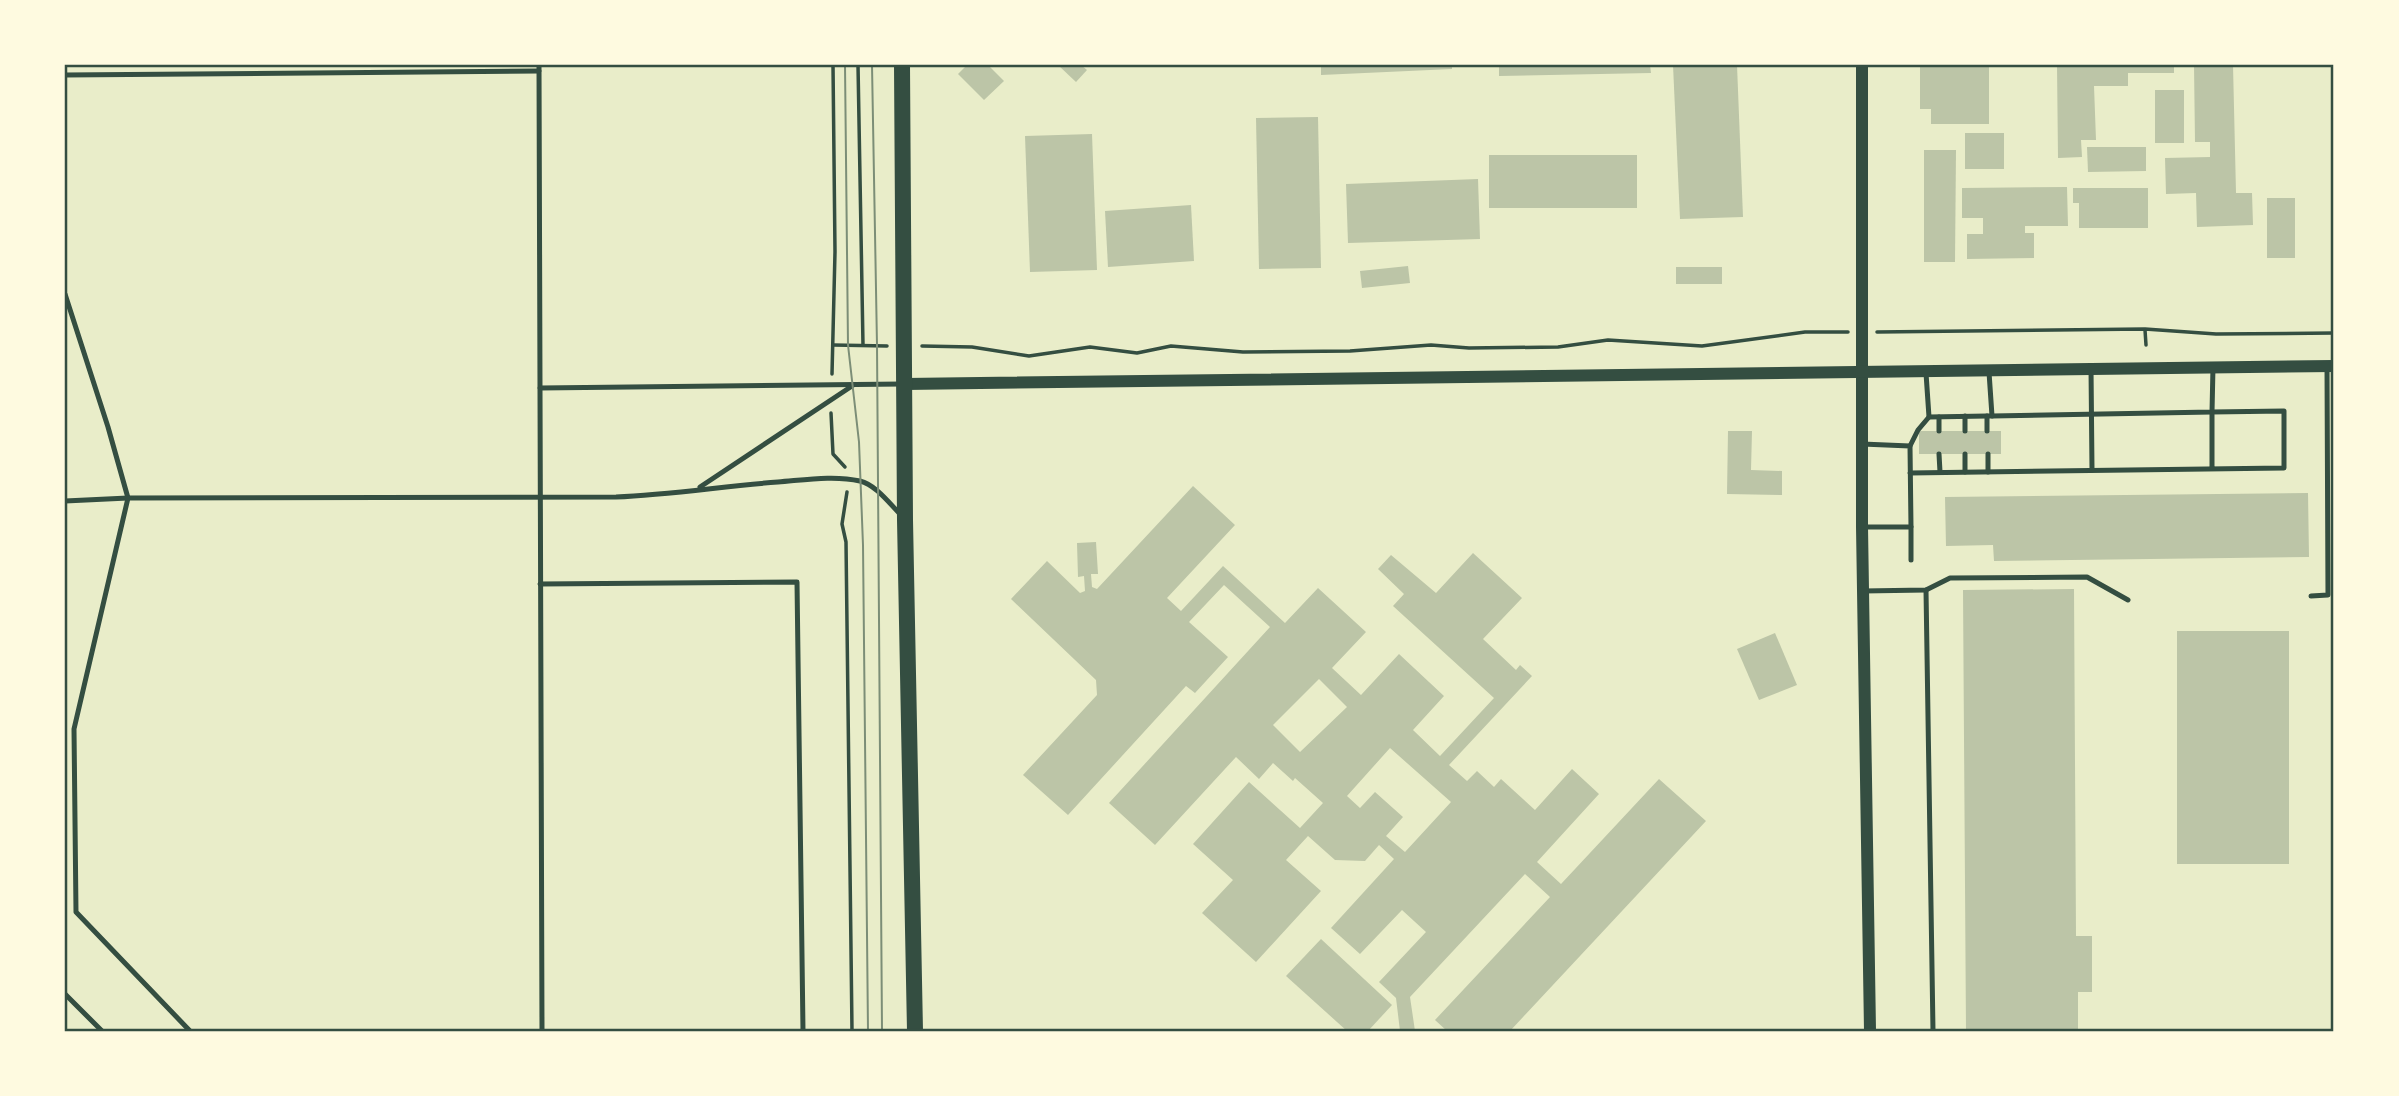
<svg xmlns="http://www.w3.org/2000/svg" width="2399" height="1096" font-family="'Archivo Narrow',sans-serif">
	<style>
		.building { fill: #bcc5a7; fill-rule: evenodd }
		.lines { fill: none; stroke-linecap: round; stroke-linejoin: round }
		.path { stroke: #344e41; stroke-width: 3.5 }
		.service { stroke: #344e41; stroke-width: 5 }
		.tertiary { stroke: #344e41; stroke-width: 12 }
		.primary { stroke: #344e41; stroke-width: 16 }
		.tram { stroke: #7c8e77; stroke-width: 2 }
		.neatline { fill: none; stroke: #344e41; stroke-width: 2.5 }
	</style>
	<rect width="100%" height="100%" fill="#e9edc9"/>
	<g class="building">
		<polygon points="967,65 988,65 1004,81 984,100 958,74"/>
		<polygon points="1058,65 1081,65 1087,70 1076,82"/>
		<polygon points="1321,65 1452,65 1452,69 1321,75"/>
		<polygon points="1499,65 1650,65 1651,73 1499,76"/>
		<polygon points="1673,65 1737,65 1743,217 1680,219"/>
		<polygon points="1920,65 1989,65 1989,124 1931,124 1931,109 1920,109"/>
		<polygon points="2057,65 2174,65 2174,73 2128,73 2128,86 2094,86 2096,140 2081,140 2082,157 2058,158"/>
		<polygon points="2194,65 2233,65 2236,193 2252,193 2253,225 2197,227 2196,193 2166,194 2165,158 2210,157 2210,142 2195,142"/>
		<rect x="2155" y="90" width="29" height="53"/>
		<polygon points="1318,117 1321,268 1259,269 1256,118"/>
		<rect x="1965" y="133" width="39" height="36"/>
		<polygon points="1092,134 1097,270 1030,272 1025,136"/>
		<polygon points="2087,147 2146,147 2146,171 2088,172"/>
		<polygon points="1924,150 1956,150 1955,262 1924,262"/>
		<rect x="1489" y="155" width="148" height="53"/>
		<polygon points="1478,179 1480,239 1348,243 1346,184"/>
		<polygon points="2067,187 2068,226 2025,226 2025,233 2034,233 2034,258 1967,259 1967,234 1983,234 1983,218 1962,218 1962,188"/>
		<polygon points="2073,188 2148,188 2148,228 2079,228 2079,203 2073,203"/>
		<rect x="2267" y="198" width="28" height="60"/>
		<polygon points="1191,205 1194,261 1108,267 1105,211"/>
		<polygon points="1408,266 1410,283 1362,288 1360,271"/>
		<rect x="1676" y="267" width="46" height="17"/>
		<polygon points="1728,431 1752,431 1751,470 1782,471 1782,495 1727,494"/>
		<rect x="1919" y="431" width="82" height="23"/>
		<path d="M1193,486l42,39 -68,73 14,13 42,-45 62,57 33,-35 48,44 -34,36 29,27 38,-41 45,42 -31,34 27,26 54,-58 -101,-92 11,-12 -26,-25 13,-14 45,38 37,-40 49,45 -39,41 33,31 4,-5 12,11 -83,89 18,16 10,-10 17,16 7,-8 34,31 37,-41 27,25 -62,68 24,22 98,-105 47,42 -196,210h-63l-12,-11 115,-123 -25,-23 -115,123 5,34h-15l-4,-33 -17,-16 47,-50 -24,-22 -42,44 -29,-26 63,-69 -15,-14 -14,16 -30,-1 -27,-24 -22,24 35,31 -65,71 -54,-49 31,-33 -40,-36 56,-62 51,46 23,-25 -28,-25 -2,3 -20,-18 -14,16 -23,-22 -81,88 -46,-42 161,-176 -46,-42 -35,37 39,35 -33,36 -9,-7 -118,129 -45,-40 74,-80 -1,-15 -85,-81 36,-38 33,32 5,-2 -1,-15 -6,1 -1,-34 19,-1 2,32h-7l1,13 5,2zM1319,679l28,28 -47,45 -27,-27zM1390,748l61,54 -46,50 -19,-16 17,-19 -28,-25 -15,16 -13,-12z"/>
		<polygon points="2308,493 2309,557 1994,561 1993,545 1946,546 1945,497"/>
		<polygon points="2074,589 2076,936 2092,936 2092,992 2078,992 2078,1031 1966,1031 1963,590"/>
		<rect x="2177" y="631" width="112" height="233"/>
		<polygon points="1775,633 1797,685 1759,700 1737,649"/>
		<polygon points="1321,939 1392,1005 1368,1031 1347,1031 1286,976"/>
	</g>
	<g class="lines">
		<g class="path">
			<polyline points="858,65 863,345"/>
			<polyline points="2145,330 2146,345"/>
			<polyline points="1877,332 2145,329 2216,334 2334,333"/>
			<polyline points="833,345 887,346"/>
			<polyline points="922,346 972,347 1029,356 1090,347 1137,353 1171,346 1243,352 1350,351 1431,345 1469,348 1558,347 1608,340 1702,346 1805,332 1848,332"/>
			<polyline points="832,374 835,252 833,65"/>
			<polyline points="831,413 833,454 845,467"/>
			<polyline points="847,492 842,524 846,542 852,1031"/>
		</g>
		<g class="service">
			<polyline points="539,65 542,1031"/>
			<polyline points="65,75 539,71"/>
			<polyline points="65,294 108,427 128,498 74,729 76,912 190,1031"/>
			<polyline points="2091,368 2092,470"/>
			<polyline points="1926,373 1929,417 1987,416 1992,416 1989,372"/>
			<polyline points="540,388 902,384"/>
			<polyline points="1965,416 1965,431"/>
			<polyline points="1987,416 1987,431"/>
			<polyline points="1992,416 2212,412 2213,367"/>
			<polyline points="1939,417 1939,431"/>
			<polyline points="1862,444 1910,446 1911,527 1862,527"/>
			<polyline points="1910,446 1918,430 1929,417"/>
			<polyline points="1939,454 1940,472"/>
			<polyline points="1988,454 1988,472"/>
			<polyline points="1965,472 1965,454"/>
			<polyline points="1910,473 2284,468 2284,411 2212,412 2212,469"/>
			<polyline points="700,487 852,386"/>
			<path d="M65,501l63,-3 488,-1c54,-2 108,-11 162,-15 26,-2 56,-7 82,-1 16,4 29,22 41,34"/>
			<polyline points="1911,527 1911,560"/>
			<polyline points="540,584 797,582 803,1031"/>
			<polyline points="1926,590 1933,1031"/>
			<polyline points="1863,591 1926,590 1950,578 2087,577 2128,600"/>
			<polyline points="2311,596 2328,595 2327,366"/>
			<polyline points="65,994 102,1031"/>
		</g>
		<g class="tertiary">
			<polyline points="1862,65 1862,527 1870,1031"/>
			<polyline points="905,384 2334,366"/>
		</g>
		<polyline class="primary" points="902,65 905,520 915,1031"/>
		<g class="tram">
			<polyline points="845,65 848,345 859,442 863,545 868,1031"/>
			<polyline points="872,65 877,345 882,1031"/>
		</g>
	</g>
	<rect width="2399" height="1096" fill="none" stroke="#fefae0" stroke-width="133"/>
	<rect x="66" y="66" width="2266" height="964" class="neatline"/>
</svg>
